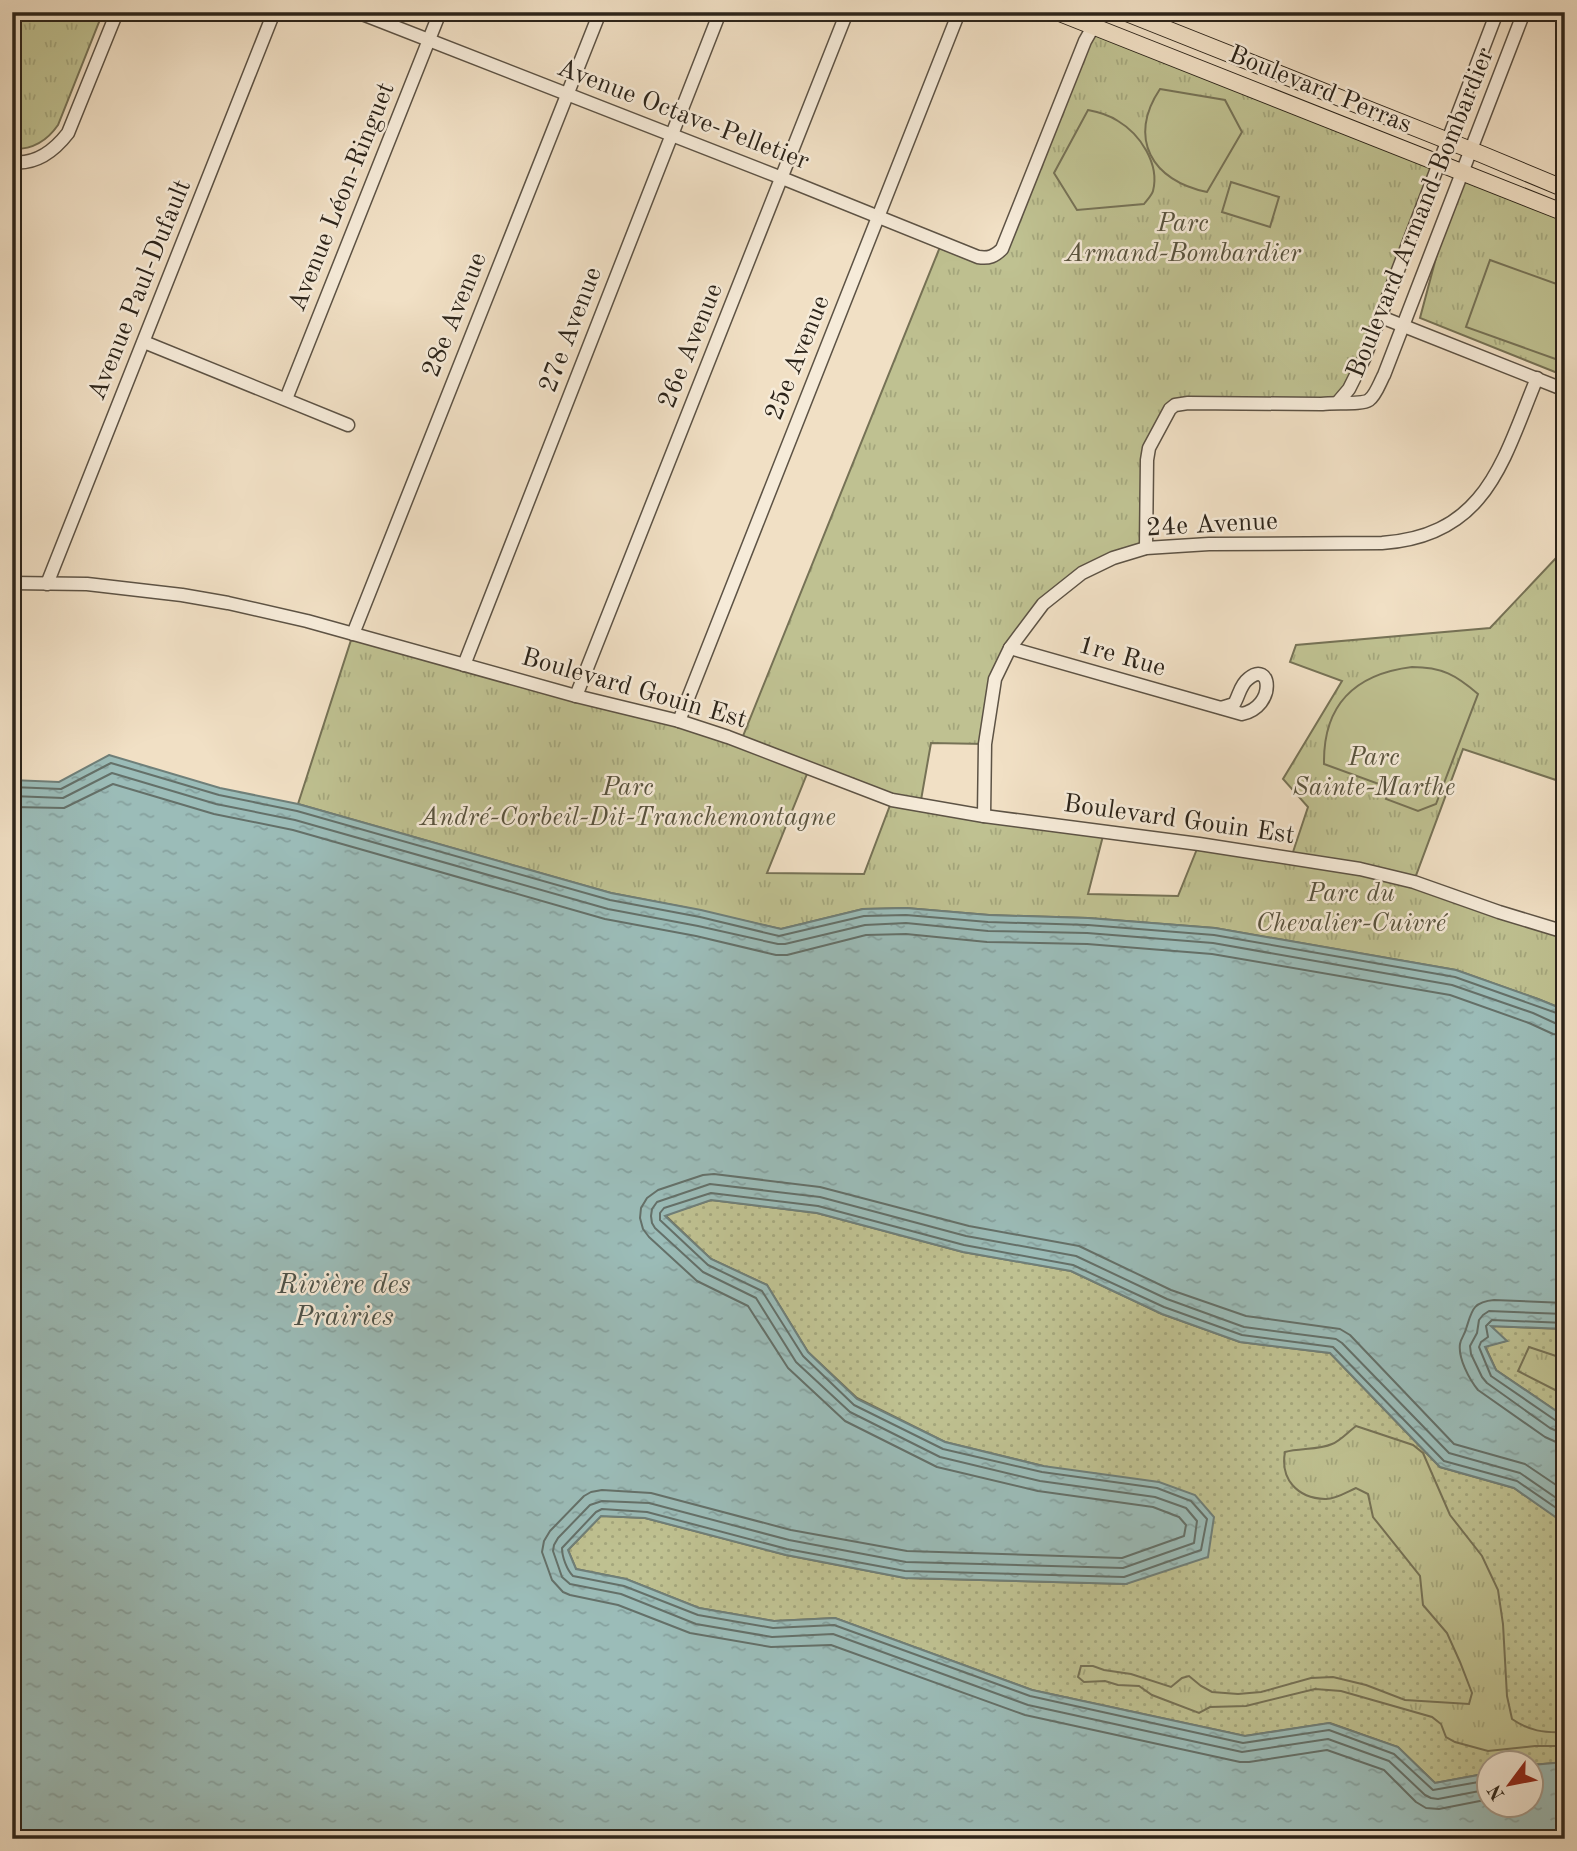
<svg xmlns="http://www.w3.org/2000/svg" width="1577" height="1851" font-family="'Old Standard TT',serif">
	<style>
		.grass { fill: url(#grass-dots); stroke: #767256; stroke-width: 2 }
		.park { fill: url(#park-tufts); stroke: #767256; stroke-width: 2; fill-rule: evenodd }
		.garden { fill: #bfc191; stroke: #767256; stroke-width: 2 }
		.water { fill: url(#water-ripples); stroke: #6f7f79; stroke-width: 2 }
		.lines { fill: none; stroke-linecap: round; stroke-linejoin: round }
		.shore { stroke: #647069; stroke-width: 2 }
		.minor-casing { stroke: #5d5345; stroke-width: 15 }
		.major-casing { stroke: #2c241a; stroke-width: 18 }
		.minor { stroke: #f6ebd9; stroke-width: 12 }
		.major { stroke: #f1e0c5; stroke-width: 16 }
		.labels { text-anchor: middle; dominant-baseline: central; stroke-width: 5; stroke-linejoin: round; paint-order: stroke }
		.street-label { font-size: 26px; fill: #2c241a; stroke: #f6ebd9 }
		.park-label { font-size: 26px; font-style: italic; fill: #58533e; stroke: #f6ebd9 }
		.water-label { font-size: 28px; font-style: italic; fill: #4d5249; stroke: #f6ebd9 }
	</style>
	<defs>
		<pattern id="grass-dots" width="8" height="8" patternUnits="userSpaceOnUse" patternTransform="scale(1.75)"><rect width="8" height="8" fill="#bfc191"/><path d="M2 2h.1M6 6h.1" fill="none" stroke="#a4a67c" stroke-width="1.8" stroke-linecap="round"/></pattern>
		<pattern id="park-tufts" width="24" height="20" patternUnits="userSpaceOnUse" patternTransform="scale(1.75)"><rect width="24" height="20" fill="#bfc191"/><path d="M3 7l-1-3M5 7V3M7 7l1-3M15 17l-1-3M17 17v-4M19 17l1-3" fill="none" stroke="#a4a67c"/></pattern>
		<pattern id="water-ripples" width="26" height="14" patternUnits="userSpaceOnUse" patternTransform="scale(1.75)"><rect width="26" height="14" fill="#9bbcb8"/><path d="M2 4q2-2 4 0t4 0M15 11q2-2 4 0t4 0" fill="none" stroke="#86a19e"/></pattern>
	</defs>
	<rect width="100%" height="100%" fill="#f1e0c5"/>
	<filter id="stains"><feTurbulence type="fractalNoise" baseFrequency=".00286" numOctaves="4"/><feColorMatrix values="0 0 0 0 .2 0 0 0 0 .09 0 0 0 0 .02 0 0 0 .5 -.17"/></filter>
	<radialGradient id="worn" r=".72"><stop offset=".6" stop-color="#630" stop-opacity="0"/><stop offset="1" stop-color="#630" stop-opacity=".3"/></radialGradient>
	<g class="grass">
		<polygon points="711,1200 817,1213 963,1252 1071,1271 1162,1314 1240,1342 1330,1353 1440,1467 1514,1488 1562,1521 1565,1526 1565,1762 1532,1765 1490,1764 1489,1773 1435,1783 1398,1747 1330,1723 1245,1736 1032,1690 835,1618 774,1621 699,1608 626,1579 576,1569 568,1550 601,1516 645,1518 786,1555 905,1578 1126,1584 1043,1466 945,1442 857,1398 808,1352 767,1285 711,1259 665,1215"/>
		<polygon points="1489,1326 1565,1329 1565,1417 1496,1370 1485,1346 1506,1341"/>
	</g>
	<g class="park">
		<path d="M12,12h91l-45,113c-11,16 -26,25 -46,24z"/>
		<path d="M1093,27l345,136 -57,154 -43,85 -164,3 -20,31 -8,112 -33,10 -70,46 -48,75 -10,65 -54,-1 -10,57 183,32 -16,62 90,2 21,-52 92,14 17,-51 -25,-28 59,-98 -52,-19 6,-17 194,-17 67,-71 8,-21v247l-102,-34 -49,132 151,55v74l-27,-11 -82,-29 -241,-42 -127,-10 -99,-3 -83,-7 -43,1 -82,20 -98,-22 -72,-14 -313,-89 55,-170 388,107 201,-499 50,15zM809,769l83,31 -28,74 -97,-1z"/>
		<polygon points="1463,172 1565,213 1565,376 1420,318 1453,194"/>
		<polygon points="1529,1347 1565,1359 1565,1395 1518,1371"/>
		<path d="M1356,1426l57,19 10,8 27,62 32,41 16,34 5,34 4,72 5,23c17,12 32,14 53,13v14h-30l-47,5 -33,-9 -9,-5 -5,-13 -9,-7 -91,-26 -26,-2 -69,17 -36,1 -11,6 -47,-18 -13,-9 -21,-1 -13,-4 -21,1 -6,-5 3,-11h12l11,4 27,4 40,13 11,-9 7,-2 12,10 11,6 26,2 23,-2 50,-14 22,-1 33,8 39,15 64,4 3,-11 -12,-31 -13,-29 -24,-28 -3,-29 -47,-59 -5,-23 -12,-6c-9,4 -22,12 -31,11 -28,-1 -45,-20 -40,-47 15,-4 34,-2 47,-8 8,-3 16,-12 24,-18z"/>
	</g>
	<g class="garden">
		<path d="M1160,89l65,11 17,32 -35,60c-55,-11 -80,-54 -47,-103z"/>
		<path d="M1088,110c11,2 21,5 30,11 22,13 42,43 35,70 -1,4 -6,9 -9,13l-67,6 -23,-37z"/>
		<polygon points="1231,182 1279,197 1270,227 1222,212"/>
		<polygon points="1490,260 1565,287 1564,362 1466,327"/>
		<path d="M1412,667c30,0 44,8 66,27l-42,110 -18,7 -32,-12 4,-11 -66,-24c-1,-59 31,-90 88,-97z"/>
	</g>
	<polygon class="water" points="109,755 220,788 298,804 611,893 701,910 781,929 863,909 906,908 989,915 1088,918 1215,928 1456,970 1538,999 1565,1010 1565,1329 1491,1326 1507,1341 1485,1347 1496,1370 1565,1417 1565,1526 1561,1521 1514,1488 1440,1467 1330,1353 1240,1342 1162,1314 1071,1271 963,1252 817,1213 711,1200 665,1216 711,1259 767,1285 808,1352 857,1399 945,1442 1043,1466 1159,1482 1195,1495 1214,1517 1208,1557 1126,1584 905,1578 786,1555 645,1518 601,1516 568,1550 576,1569 626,1579 699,1608 774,1621 835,1618 1032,1690 1245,1736 1329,1723 1398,1747 1435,1783 1489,1773 1490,1806 1532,1806 1532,1765 1565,1762 1565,1839 12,1839 12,780 59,782"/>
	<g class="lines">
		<g class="shore">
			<polyline points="12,787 61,789 111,763 219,795 297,811 610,900 700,917 779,936 864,916 906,915 988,922 1088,925 1214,935 1455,977 1565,1016"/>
			<polyline points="12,796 63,798 112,773 216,804 295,820 608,909 698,926 778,944 785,944 865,925 906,923 988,931 1087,933 1213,943 1452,985 1533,1013 1557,1024 1565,1025"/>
			<polyline points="12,807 64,808 113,784 214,814 293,830 605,919 696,936 776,955 787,955 866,935 906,934 987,942 1087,944 1212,954 1450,995 1529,1023 1553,1034 1565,1035"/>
			<path d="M1565,1303l-71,-3c-22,2 -22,11 -28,29 -1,5 -5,9 -6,15 -2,14 9,35 18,46l67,47 11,5h9"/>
			<polyline points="1565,1314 1489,1311 1483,1315 1479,1320 1477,1333 1470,1346 1471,1354 1482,1377 1487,1383 1550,1428 1559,1432 1565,1432"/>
			<polyline points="1565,1323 1492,1320 1486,1326 1488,1337 1481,1342 1479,1347 1491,1376 1555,1420 1565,1423"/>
			<path d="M1490,1780l-57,10 -39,-36 -65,-24 -86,13 -213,-47 -196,-71 -61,3 -75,-13 -74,-29 -51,-10c-6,-6 -11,-19 -11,-28l34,-36 6,-3 45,3 140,37 118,22 219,6 77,-27 6,-31 -16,-18 -34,-13 -115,-16 -99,-23 -89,-44 -51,-49 -41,-65 -54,-26 -48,-45v-7l4,-5 47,-15 107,13 146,39 109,20 91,42 78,28 91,12 111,114 73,20 48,33"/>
			<polyline points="1490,1789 1438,1799 1431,1798 1425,1795 1389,1761 1328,1739 1242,1752 1028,1705 833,1634 772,1637 696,1624 621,1594 570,1584 562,1577 553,1551 554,1545 558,1538 590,1505 602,1501 649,1503 789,1540 906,1562 1123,1568 1194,1543 1197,1521 1186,1508 1155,1497 1040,1481 940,1457 850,1412 796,1362 756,1298 703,1272 655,1228 652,1223 651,1216 652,1209 657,1202 710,1184 820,1197 966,1236 1076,1256 1167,1299 1244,1327 1336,1339 1342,1343 1449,1453 1520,1473 1565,1504"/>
			<polyline points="1490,1799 1439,1809 1426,1808 1416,1802 1384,1770 1327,1750 1249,1762 1240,1762 1025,1715 831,1645 771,1647 690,1633 618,1605 570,1595 563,1592 552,1580 542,1552 544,1541 550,1531 584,1496 591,1492 602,1490 651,1493 791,1530 907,1551 1122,1558 1184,1536 1186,1525 1179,1517 1153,1507 1038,1491 937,1467 845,1421 788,1368 748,1306 697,1281 649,1237 643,1229 640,1218 641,1208 647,1198 658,1190 703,1175 714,1174 820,1187 969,1226 1079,1246 1171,1290 1246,1316 1340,1329 1350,1335 1454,1444 1525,1464 1565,1491"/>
		</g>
		<g class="minor-casing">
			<g id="minor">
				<path d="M357,12l425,166 196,79c11,2 17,-1 24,-8l83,-208 8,-14"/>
				<path d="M12,162c24,3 42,-11 56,-29l49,-121"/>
				<polyline points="1381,317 1565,390"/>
				<polyline points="144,342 348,425"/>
				<polyline points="286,399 440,12"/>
				<polyline points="1338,402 1349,389 1364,359 1497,12"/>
				<path d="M1146,548l1,-88 2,-12 21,-39 5,-4 13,-2 134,1c11,-2 40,1 47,-4 7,-5 11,-18 15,-25l140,-363"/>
				<polyline points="12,583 87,584 182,595 228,603 307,621 576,696 679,721 728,737 892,800 984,816 1199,844 1360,869 1414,882 1499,912 1565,932"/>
				<polyline points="47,584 274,12"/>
				<polyline points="353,634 600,12"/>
				<path d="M1010,648l232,66c35,-8 29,-55 6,-35 -8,6 -9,17 -14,25l-13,4"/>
				<polyline points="464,665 720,12"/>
				<polyline points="576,696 847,12"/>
				<polyline points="679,721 959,12"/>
				<path d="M984,816l1,-72 10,-65 15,-31 33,-44 39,-31 31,-15 33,-10 63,-4 173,-1c105,-7 121,-83 155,-165"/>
			</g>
		</g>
		<g class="major-casing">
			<g id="major">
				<polyline points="1057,12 1565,213"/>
				<polyline points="1124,12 1481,154 1565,189"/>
			</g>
		</g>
		<use href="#minor" class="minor"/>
		<use href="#major" class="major"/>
	</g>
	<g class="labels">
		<g class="street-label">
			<text transform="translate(1320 90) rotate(22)">Boulevard Perras</text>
			<text transform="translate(683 115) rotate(21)">Avenue Octave-Pelletier</text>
			<text transform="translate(342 197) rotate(-68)">Avenue Léon-Ringuet</text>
			<text transform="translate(1421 213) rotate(-68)">Boulevard Armand-Bombardier</text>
			<text transform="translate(140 290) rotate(-68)">Avenue Paul-Dufault</text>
			<text transform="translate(455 315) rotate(-68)">28e Avenue</text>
			<text transform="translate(571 330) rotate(-69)">27e Avenue</text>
			<text transform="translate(691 346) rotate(-68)">26e Avenue</text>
			<text transform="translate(798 358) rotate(-68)">25e Avenue</text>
			<text transform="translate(1212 525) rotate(-3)">24e Avenue</text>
			<text transform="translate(1122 657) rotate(16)">1re Rue</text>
			<text transform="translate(634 689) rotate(16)">Boulevard Gouin Est</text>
			<text transform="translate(1179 820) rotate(8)">Boulevard Gouin Est</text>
		</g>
		<g class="park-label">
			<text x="1183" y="224">Parc<tspan x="1183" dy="30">Armand-Bombardier</tspan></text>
			<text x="1374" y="758">Parc<tspan x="1374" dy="30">Sainte-Marthe</tspan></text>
			<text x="628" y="788">Parc<tspan x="628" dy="30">André-Corbeil-Dit-Tranchemontagne</tspan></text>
			<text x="1351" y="894">Parc du<tspan x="1351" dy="30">Chevalier-Cuivré</tspan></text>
		</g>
		<g class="water-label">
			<text x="344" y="1286">Rivière des<tspan x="344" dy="32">Prairies</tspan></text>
		</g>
	</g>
	<rect width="1577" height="1851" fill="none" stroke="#f1e0c5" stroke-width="42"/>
	<rect x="14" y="14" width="1549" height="1823" fill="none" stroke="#2c241a" stroke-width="3.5"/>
	<rect x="21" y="21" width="1535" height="1809" fill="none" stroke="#2c241a" stroke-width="2"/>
	<g transform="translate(1510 1784) rotate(238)"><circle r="33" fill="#f6ebd9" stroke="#a59b8d" stroke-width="2"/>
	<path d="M0-5L12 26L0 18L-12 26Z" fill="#8f2418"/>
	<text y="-10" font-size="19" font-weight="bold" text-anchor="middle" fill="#2c241a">N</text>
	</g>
	<rect width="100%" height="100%" filter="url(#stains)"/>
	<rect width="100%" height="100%" fill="url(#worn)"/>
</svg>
